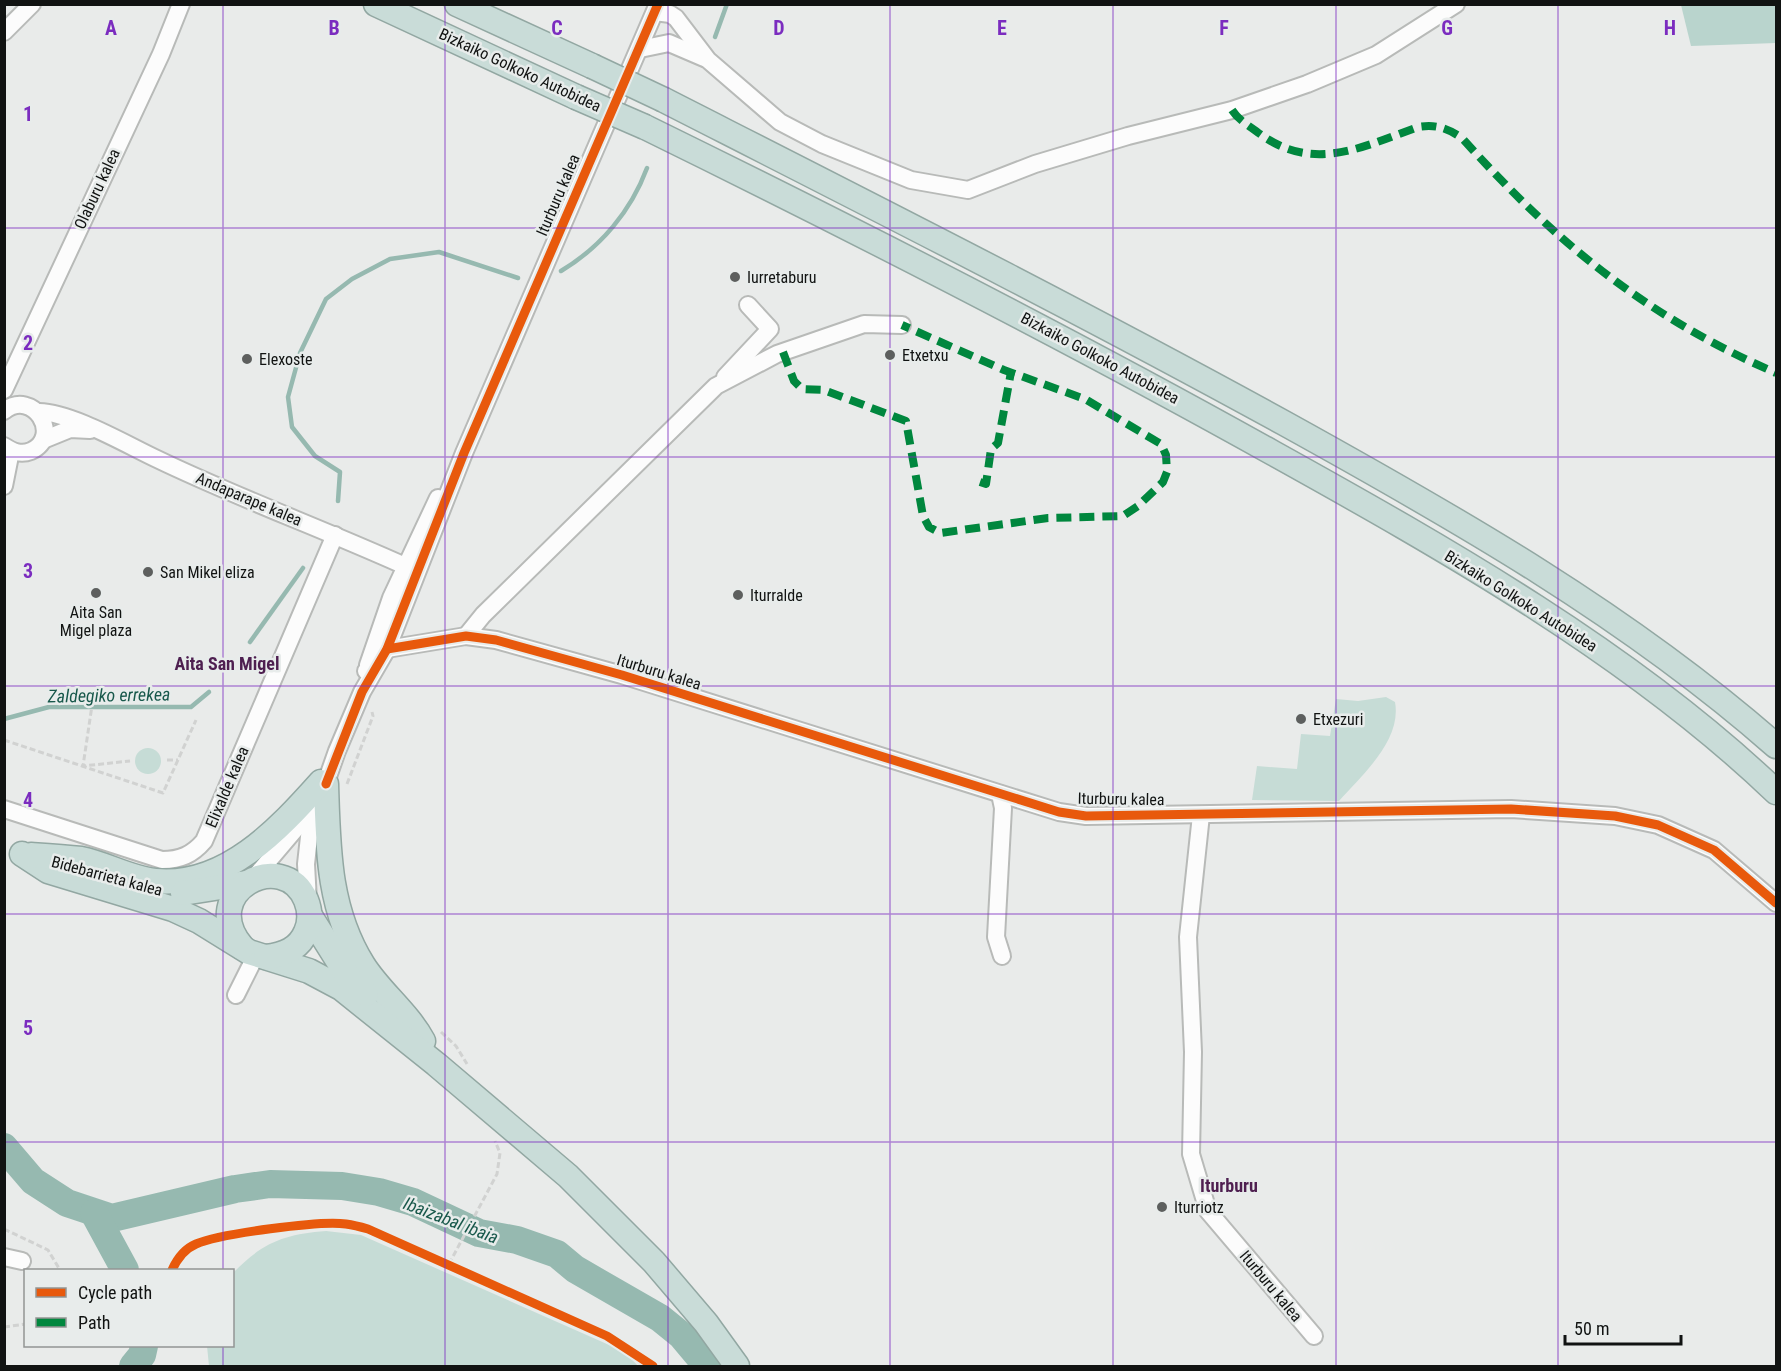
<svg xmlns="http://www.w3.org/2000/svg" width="1781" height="1371" font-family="'Roboto Condensed',sans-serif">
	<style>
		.green { fill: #c6dcd6 }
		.forest { fill: #b9d4cd }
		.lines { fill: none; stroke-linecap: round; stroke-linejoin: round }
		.stream { stroke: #96b9b0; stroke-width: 4.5 }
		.river { stroke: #96b9b0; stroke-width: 28 }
		.minor-casing { stroke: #b8bab8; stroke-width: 20 }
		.highway-casing { stroke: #92a7a2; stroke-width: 27 }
		.path { stroke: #d1d2d1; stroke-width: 3; stroke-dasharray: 6 3; stroke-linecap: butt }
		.minor { stroke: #fcfcfc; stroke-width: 16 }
		.highway { stroke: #c9dcd8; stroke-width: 24 }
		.highway-bridge-casing { stroke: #92a7a2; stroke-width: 27; stroke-linecap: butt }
		.highway-bridge { stroke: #c9dcd8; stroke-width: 24 }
		.quiet { stroke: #00873e; stroke-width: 8; stroke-dasharray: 15 8; stroke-linecap: butt }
		.cycleway-casing { stroke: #e8eceb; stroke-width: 13 }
		.cycleway { stroke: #e8590c; stroke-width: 9 }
		.grid { fill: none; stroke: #7b2cbf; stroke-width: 1.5; stroke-opacity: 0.55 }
		.poi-dot { fill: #5d5f5e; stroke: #e8eceb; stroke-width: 2 }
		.labels { text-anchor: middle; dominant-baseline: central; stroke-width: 5; stroke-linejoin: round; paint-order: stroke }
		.street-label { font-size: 16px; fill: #111312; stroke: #e8eceb }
		.poi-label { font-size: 16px; fill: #111312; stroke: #e8eceb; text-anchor: start }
		.neighbourhood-label { font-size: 18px; font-weight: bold; fill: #4e1f50; stroke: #e8eceb }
		.water-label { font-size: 18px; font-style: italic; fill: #18584b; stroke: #e8eceb }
		.grid-label { font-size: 20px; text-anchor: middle; font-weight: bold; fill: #7b2cbf; stroke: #e8eceb; stroke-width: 5; stroke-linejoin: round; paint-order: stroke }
	</style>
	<rect width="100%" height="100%" fill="#e9ebea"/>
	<g class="green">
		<path d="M1386,697l9,5c7,38 -32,72 -56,99l-87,-1 5,-34 40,3 4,-35 29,2 6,-37 22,2z"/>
		<circle cx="148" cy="761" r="13"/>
		<path d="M326,1231l35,4 264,117 13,14h-429l-2,-20h25l1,-73c29,-30 51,-39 93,-42z"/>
	</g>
	<polygon class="forest" points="1681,5 1776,5 1776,43 1691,46"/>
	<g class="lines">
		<g class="stream">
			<polyline points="715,37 727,4"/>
			<path d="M561,271c40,-24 70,-60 86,-103"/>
			<polyline points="338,501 340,472 315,456 292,427 288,397 300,353 326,299 352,279 390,259 439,252 518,278"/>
			<polyline points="250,642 303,568"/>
			<polyline points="4,719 49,707 191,707 209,692"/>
		</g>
		<g class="river">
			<polyline points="4,1147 33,1181 67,1203 112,1218 235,1189 270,1184 342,1186 379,1192 413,1202 479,1233 517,1240 557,1254 575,1269 660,1318 681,1335 707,1366"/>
			<polyline points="94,1213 125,1270"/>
			<polyline points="133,1366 142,1355 144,1346"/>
		</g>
		<g class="minor-casing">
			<g id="minor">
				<polyline points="655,12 670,14 676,18 708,60 780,122 822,144 911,180 968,190 1035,164 1128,136 1232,110 1307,84 1376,55 1456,4"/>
				<polyline points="4,32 32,4"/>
				<polyline points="640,49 669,43 704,58"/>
				<polyline points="725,377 770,329 748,305"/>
				<polyline points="4,390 161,54 181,4"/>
				<path d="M4,411c29,-23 59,25 27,40 -10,4 -18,1 -27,-5"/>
				<path d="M39,412c34,1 86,32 118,47 81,39 166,70 248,107"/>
				<polyline points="43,440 70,429 90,430"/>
				<polyline points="4,486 11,451"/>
				<polyline points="466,636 483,615 716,386 777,354 864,324 902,325"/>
				<polyline points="368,665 391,598 438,498"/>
				<polyline points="366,671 387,649 466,636 496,640 622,675 1059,812 1086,816 1511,809 1615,816 1658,825 1714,850 1776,903"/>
				<polyline points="1000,794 1003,808 996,937 1002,956"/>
				<path d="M4,809l158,51c18,0 30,-5 42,-19l131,-306"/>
				<polyline points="1201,815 1188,937 1193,1052 1191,1154 1208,1211 1314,1336"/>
				<polyline points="253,879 298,826 310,803"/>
				<polyline points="308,901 306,864 310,828 337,751 362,692 387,649 464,453 658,4"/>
				<polyline points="236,995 256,955"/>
				<polyline points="4,1257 22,1261"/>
			</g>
		</g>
		<g class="highway-casing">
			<g id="highway">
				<polyline points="376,4 576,97"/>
				<polyline points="457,4 592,66"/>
				<path d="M664,100c208,106 416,211 620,323 172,95 344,193 492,323"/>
				<path d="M645,127c212,104 422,211 628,326 173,96 360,202 503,339"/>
				<path d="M326,784c2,64 2,125 37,181 17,27 45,48 60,76"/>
				<polyline points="22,854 48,871 173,909 199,921 249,952 309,971 341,988 436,1064 568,1176 654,1262 706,1323 737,1366"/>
				<path d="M31,855c16,1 33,2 50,4 25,5 48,19 74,22 70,7 124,-52 166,-99"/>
				<polyline points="183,893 246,883"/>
				<polyline points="310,916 349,978 366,994"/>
				<path d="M242,947c-46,-55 41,-101 64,-47 4,10 5,21 0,32 -7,17 -22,23 -40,25"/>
			</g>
		</g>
		<g class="path">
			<polyline points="94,692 83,766 130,761"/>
			<polyline points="4,740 163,793 196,720"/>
			<polyline points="167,760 178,760"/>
			<polyline points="347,784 373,716 372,712"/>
			<polyline points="441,1032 456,1046 467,1064"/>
			<polyline points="4,1229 48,1250 60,1270"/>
			<polyline points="449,1264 497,1174 500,1153 495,1141"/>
			<polyline points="4,1327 26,1324"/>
		</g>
		<use href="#minor" class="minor"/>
		<use href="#highway" class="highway"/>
		<g class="highway-bridge-casing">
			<g id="highway-bridge">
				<polyline points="592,66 664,100"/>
				<polyline points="576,97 645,127"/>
			</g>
		</g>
		<use href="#highway-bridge" class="highway-bridge"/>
		<g class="quiet">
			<path d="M1232,110c7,11 18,16 28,24 54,39 102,13 158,-7 18,-3 29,1 44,11 94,105 185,179 314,235"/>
			<polyline points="783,352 794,381 802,389 824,390 906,421 923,516 929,527 940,533 1048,518 1123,516 1138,506 1163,482 1167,472 1166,455 1161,444 1085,399 1004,370 902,325"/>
			<polyline points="980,482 986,484 991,449 998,443 1011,372"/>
		</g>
		<g class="cycleway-casing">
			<g id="cycleway">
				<polyline points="387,649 466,636 496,640 622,675 1059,812 1086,816 1511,809 1615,816 1658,825 1714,850 1776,903"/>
				<polyline points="326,784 362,692 387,649 464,453 658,4"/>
				<path d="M172,1270c5,-11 12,-21 24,-26 23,-10 125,-24 150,-20 7,1 15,3 22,5l239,107 46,30"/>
			</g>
		</g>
		<use href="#cycleway" class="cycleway"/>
	</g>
	<path class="grid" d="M223,4v1266M445,4v1362M668,4v1362M890,4v1362M1113,4v1362M1336,4v1362M1558,4v1362M4,228h1772M4,457h1772M4,686h1772M4,914h1772M4,1142h1772M223,1346v20"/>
	<g class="poi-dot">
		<circle cx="735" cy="277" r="6"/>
		<circle cx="890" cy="355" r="6"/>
		<circle cx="247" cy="359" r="6"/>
		<circle cx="148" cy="572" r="6"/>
		<circle cx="96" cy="593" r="6"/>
		<circle cx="738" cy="595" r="6"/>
		<circle cx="1301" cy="719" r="6"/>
		<circle cx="1162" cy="1207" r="6"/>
	</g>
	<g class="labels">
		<g class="street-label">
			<text transform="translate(520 70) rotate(25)">Bizkaiko Golkoko Autobidea</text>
			<text transform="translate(97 189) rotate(-65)">Olaburu kalea</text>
			<text transform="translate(558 195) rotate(-67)">Iturburu kalea</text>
			<text transform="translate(1100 358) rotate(28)">Bizkaiko Golkoko Autobidea</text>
			<text transform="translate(249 499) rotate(23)">Andaparape kalea</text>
			<text transform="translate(1521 601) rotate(32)">Bizkaiko Golkoko Autobidea</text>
			<text transform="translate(659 672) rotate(17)">Iturburu kalea</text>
			<text transform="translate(227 787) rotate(-67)">Elixalde kalea</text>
			<text transform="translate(1121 799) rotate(1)">Iturburu kalea</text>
			<text transform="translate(107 876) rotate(15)">Bidebarrieta kalea</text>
			<text transform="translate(1271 1286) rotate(50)">Iturburu kalea</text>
		</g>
		<g class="poi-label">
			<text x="747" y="277">Iurretaburu</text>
			<text x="902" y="355">Etxetxu</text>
			<text x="259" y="359">Elexoste</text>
			<text x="160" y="572">San Mikel eliza</text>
			<text x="750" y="595">Iturralde</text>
			<text x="96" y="612" text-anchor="middle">Aita San<tspan x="96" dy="18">Migel plaza</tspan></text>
			<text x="1313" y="719">Etxezuri</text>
			<text x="1174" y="1207">Iturriotz</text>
		</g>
		<g class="neighbourhood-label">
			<text x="227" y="663">Aita San Migel</text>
			<text x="1229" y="1185">Iturburu</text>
		</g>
		<g class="water-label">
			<text transform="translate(109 695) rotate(-1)">Zaldegiko errekea</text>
			<text transform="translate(451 1220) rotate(21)">Ibaizabal ibaia</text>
		</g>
	</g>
	<g class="grid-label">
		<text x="111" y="35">A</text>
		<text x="334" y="35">B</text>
		<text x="557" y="35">C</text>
		<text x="779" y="35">D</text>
		<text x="1002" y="35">E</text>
		<text x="1224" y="35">F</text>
		<text x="1447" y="35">G</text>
		<text x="1670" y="35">H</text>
		<text x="28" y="121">1</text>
		<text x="28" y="350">2</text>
		<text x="28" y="578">3</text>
		<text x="28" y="807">4</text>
		<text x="28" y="1035">5</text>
	</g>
	<rect width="1781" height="1371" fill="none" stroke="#111312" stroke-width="12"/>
	<rect x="24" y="1269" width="210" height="78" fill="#e8eceb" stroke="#929594" stroke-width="1.5"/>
	<rect x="36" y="1288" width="30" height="9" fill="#e8590c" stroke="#929594" stroke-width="1.5"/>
	<text x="78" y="1299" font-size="18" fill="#111312">Cycle path</text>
	<rect x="36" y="1318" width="30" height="9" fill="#00873e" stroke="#929594" stroke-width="1.5"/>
	<text x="78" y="1329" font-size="18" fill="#111312">Path</text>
	<path d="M1565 1335v9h116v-9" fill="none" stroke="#111312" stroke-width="3"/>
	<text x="1574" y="1335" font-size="18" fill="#111312" stroke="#e8eceb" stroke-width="4.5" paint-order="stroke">50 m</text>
</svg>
